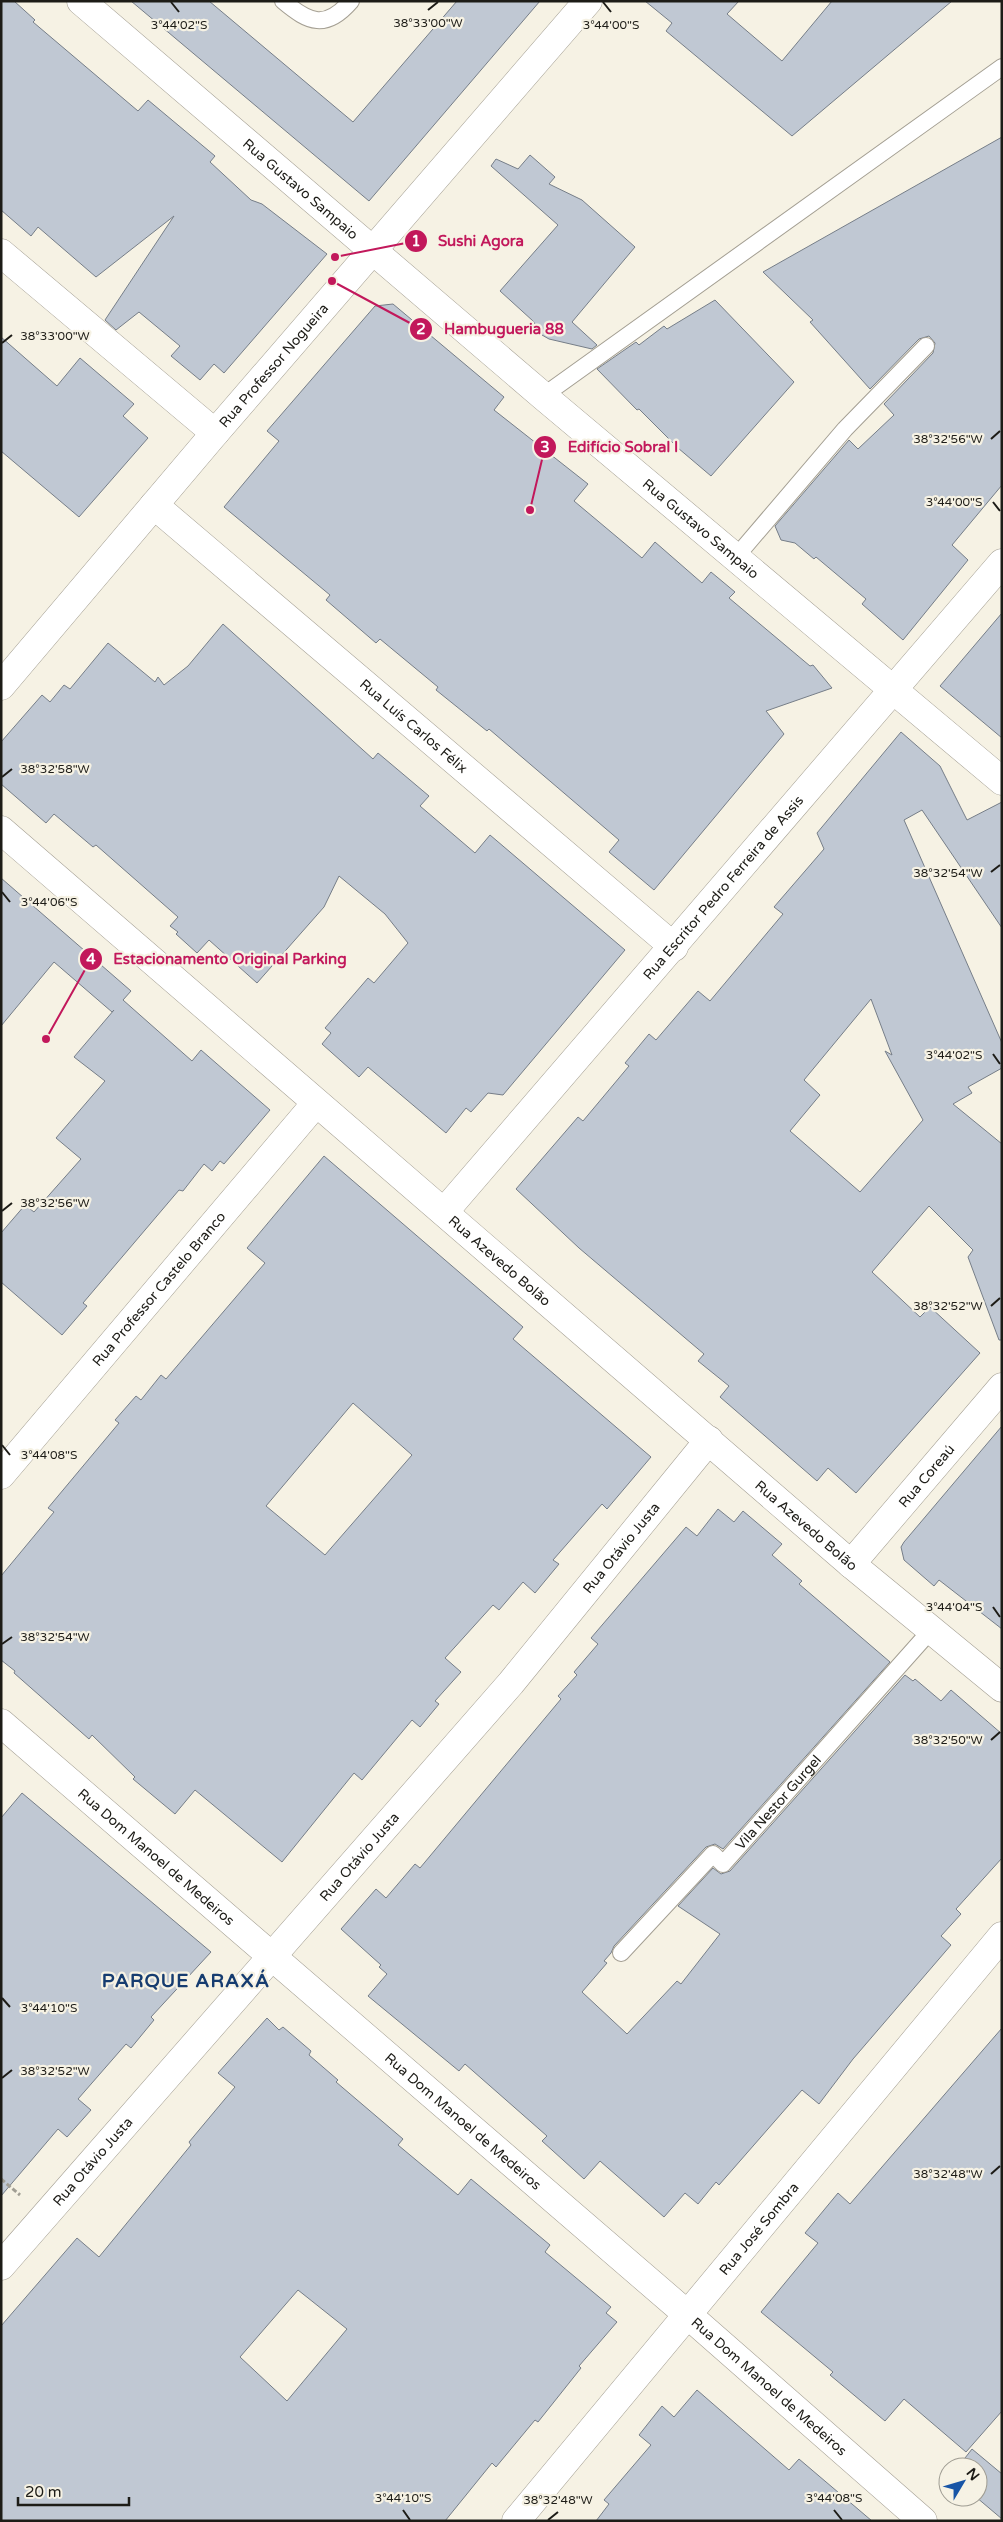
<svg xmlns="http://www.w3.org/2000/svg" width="1003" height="2522" font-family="'Varela Round',sans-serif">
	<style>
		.building { fill: #c0c8d3; stroke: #767e88; fill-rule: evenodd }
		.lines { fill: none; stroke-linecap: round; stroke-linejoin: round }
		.service-casing { stroke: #a49f93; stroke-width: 18 }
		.minor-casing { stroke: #a49f93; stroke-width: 29 }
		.tertiary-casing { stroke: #a49f93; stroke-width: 29 }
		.path { stroke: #a19e94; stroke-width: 3; stroke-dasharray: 5 2.5; stroke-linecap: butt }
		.service { stroke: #fff; stroke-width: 16 }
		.minor { stroke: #fff; stroke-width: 28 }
		.tertiary { stroke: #fff; stroke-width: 28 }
		.ticks { fill: none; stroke: #1d1c17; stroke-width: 2 }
		.labels { text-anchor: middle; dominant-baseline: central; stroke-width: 4.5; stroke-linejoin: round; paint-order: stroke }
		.street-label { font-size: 14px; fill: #1d1c17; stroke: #f6f2e4 }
		.district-label { font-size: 19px; font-weight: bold; letter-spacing: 1px; fill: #163c70; stroke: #f6f2e4 }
		.ticks-label { font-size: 12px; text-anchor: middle; fill: #1d1c17; stroke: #f6f2e4; stroke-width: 4.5; stroke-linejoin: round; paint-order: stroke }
		.leader { fill: none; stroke: #c2185b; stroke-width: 2 }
		.callout-dot { fill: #c2185b; stroke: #f6f2e4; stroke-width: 2 }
		.mark-label { font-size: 15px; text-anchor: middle; font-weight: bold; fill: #fff }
		.callout-label { font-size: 15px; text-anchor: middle; font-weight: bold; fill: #c2185b; stroke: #f6f2e4; stroke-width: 4.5; stroke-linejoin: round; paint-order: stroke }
	</style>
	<rect width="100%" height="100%" fill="#f6f2e4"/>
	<g class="building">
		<polygon points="1,1 14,1 35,20 33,22 138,111 148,100 215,156 210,162 251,200 262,204 327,254 224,373 214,364 200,380 171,356 180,346 139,312 116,330 105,320 174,216 96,277 38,227 31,236 1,210"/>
		<polygon points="131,1 209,1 353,122 457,1 540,1 369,201"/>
		<polygon points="645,1 739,1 727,14 782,61 832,1 952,1 792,136 666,31 672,23"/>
		<polygon points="1002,137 1002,485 952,545 968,560 903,640 862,604 866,599 816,557 814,559 795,543 781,540 775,526 849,440 858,449 894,415 884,404 933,353 935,343 929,336 919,339 870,389 810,322 813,320 763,272"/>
		<polygon points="530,155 555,177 549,184 582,200 635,247 572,322 597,345 592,349 549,339 542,335 533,321 500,291 558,225 491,166 496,159 518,169"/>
		<polygon points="715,300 794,382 711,476 678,448 639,409 637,410 597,369 636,342 639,345 664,326 667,329"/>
		<polygon points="393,304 504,397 494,410 588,484 574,501 642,558 655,542 702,583 711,572 735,592 729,598 810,666 813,665 832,688 766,711 784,734 654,890 609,852 619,840 489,729 487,731 436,690 438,687 380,639 376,643 326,600 330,595 224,507 279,441 267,431 375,306"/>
		<polygon points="1,337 57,386 80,358 134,404 123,416 148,438 79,517 1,451"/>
		<polygon points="1002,613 1002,738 940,686"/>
		<polygon points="223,624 373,759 378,753 429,796 420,806 475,853 490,835 625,950 503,1095 488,1093 471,1112 466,1108 446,1133 368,1067 359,1077 322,1044 331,1033 325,1028 368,978 374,983 408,943 385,914 339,876 324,907 257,983 209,940 197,953 176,934 178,932 170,926 178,917 96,845 93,847 54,814 46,823 1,784 1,742 42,695 50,702 64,685 70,689 108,643 155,682 158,677 164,685 188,666"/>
		<path d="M901,732l39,34 27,54 35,-18v126l-80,-118 -18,10 98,223v25l-34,19 4,6 -19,11 49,40v196h-3l-31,-83 5,-7 -44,-44 -57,66 48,45 10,-10 50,46 -124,140 -28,-25 -11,13 -97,-84 9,-11 -31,-25 6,-7 -125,-106 -63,-59 62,-72 5,4 46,-55 -4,-3 24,-29 7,6 42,-49 12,10 73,-87 -9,-7 50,-58 -7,-16zM871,999l21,56 -7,-4 38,69 -63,72 -70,-61 30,-36 -16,-15z"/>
		<polygon points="1,878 131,991 123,1000 192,1061 201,1050 270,1110 224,1164 220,1161 212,1171 204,1164 183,1191 179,1190 83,1303 87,1306 62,1335 1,1282 1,1233 25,1205 34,1212 81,1159 56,1138 105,1081 74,1057 114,1010 112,1012 54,962 1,1026"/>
		<path d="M324,1156l199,171 -10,12 138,118 -44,52 -5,-5 -49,56 6,4 -24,29 -12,-11 -24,28 -6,-5 -48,53 16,14 -26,29 4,3 -19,23 -8,-7 -50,60 -8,-7 -72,89 -87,-72 -20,24 -42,-35 2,-2 -43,-42 -3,4 -75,-66 1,-2 -14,-11v-84l53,-64 -6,-4 71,-85 -4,-3 21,-24 5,4 20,-25 5,4 99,-116 -18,-15zM353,1403l59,52 -87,100 -59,-49z"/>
		<polygon points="1002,1426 1002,1629 939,1580 934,1586 904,1560 901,1547 904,1542"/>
		<polygon points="718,1509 734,1522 743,1511 782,1544 772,1555 802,1581 799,1584 890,1662 723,1849 715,1844 706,1847 614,1946 611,1953 604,1961 607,1963 582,1992 627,2034 677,1981 681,1984 720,1934 678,1906 713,1868 721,1874 730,1871 905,1675 913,1681 915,1679 941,1701 951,1690 1002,1734 1002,1858 956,1909 961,1914 941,1936 951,1945 853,2059 819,2104 802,2090 719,2185 716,2182 698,2204 685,2193 664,2217 600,2161 584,2179 542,2141 547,2136 465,2064 459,2071 368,1996 387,1974 379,1967 381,1965 341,1929 376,1889 386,1898 415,1864 420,1868 561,1699 558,1696 577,1675 574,1672 598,1644 591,1638 686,1527 697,1536"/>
		<polygon points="22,1793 211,1952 151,2017 154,2020 131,2048 126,2044 78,2099 91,2110 67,2137 58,2129 1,2196 1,1818"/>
		<path d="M267,2018l12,12 4,-3 28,24 -2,4 29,25 -2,2 67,57 -5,6 60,50 13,-16 79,66 -5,7 66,55 -5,6 11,9 -38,44 2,2 -43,54 -3,-2 -39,47 -4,-4 -47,58h-444v-195l76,-88 22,19 92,-112 -2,-3 46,-55 -17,-14zM298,2290l49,39 -60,72 -47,-44z"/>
		<polygon points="1002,2028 1002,2411 966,2452 904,2399 885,2421 830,2375 833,2372 761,2312 818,2243 805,2233 838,2193 850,2204"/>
		<polygon points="697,2390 789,2470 799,2459 872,2521 596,2521 609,2504 604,2500 651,2445 639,2435 662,2406 674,2417"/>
		<polygon points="972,2449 1002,2474 1002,2519 976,2497 978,2497 978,2467 958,2467"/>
	</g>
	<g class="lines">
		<g class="service-casing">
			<g id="service">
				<path d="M283,1c26,22 43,29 68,0"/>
				<polyline points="543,396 1002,67"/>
				<polyline points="735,558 845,429 926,346"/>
				<path id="s1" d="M621,1953l92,-99 10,10 209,-235"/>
			</g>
		</g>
		<g class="minor-casing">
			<g id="minor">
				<polyline points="1,253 215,433"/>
				<path id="s2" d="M154,505l520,442"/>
				<path id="s3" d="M1,686l214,-253 373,-432"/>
				<path id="s4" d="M444,1212l558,-649"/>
				<path id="s5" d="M1,1475l315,-372"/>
				<path id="s6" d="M851,1564l151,-177"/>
				<path id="s7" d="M1,1723l687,592 235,206"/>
				<path id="s8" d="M1,2266l510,-583 198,-243"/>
			</g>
		</g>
		<g class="tertiary-casing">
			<g id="tertiary">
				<path id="s9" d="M81,1l462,395 459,385"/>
				<path id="s10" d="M1,830l850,734 151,124"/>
				<path id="s11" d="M516,2521l486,-585"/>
			</g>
		</g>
		<polyline class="path" points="1,2179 20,2195"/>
		<use href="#service" class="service"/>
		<use href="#minor" class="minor"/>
		<use href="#tertiary" class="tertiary"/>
	</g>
	<path class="ticks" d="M171,2l8,10M603,2l8,10M428,10l10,-8M2,343l10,-8M991,439l9,-8M993,502l7,9M2,777l10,-8M991,872l9,-7M2,892l8,10M993,1054l7,10M2,1211l10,-8M991,1306l9,-8M2,1445l8,10M993,1607l7,10M2,1644l10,-7M991,1740l9,-8M2,1998l8,9M2,2078l10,-8M991,2174l9,-8M403,2510l7,10M834,2510l8,10M548,2520l10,-8"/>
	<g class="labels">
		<g class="street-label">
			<text stroke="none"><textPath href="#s9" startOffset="289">Rua Gustavo Sampaio</textPath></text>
			<text stroke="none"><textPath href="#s3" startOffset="421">Rua Professor Nogueira</textPath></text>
			<text stroke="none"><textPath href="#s9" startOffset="814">Rua Gustavo Sampaio</textPath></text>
			<text stroke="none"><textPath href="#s2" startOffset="341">Rua Luís Carlos Félix</textPath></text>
			<text stroke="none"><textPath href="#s4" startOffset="428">Rua Escritor Pedro Ferreira de Assis</textPath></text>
			<text stroke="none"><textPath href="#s10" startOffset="659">Rua Azevedo Bolão</textPath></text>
			<text stroke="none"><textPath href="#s5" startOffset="244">Rua Professor Castelo Branco</textPath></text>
			<text stroke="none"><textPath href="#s6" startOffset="116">Rua Coreaú</textPath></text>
			<text stroke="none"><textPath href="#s10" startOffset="1064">Rua Azevedo Bolão</textPath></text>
			<text stroke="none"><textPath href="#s8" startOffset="949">Rua Otávio Justa</textPath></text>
			<text stroke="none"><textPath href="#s1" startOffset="232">Vila Nestor Gurgel</textPath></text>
			<text stroke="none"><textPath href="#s7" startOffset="205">Rua Dom Manoel de Medeiros</textPath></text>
			<text stroke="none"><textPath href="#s8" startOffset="544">Rua Otávio Justa</textPath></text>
			<text stroke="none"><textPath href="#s7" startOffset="610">Rua Dom Manoel de Medeiros</textPath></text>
			<text stroke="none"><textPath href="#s8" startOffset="139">Rua Otávio Justa</textPath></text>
			<text stroke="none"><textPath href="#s11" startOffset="380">Rua José Sombra</textPath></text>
			<text stroke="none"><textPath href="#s7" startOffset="1015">Rua Dom Manoel de Medeiros</textPath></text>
		</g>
		<g class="district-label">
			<text x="186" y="1981">PARQUE ARAXÁ</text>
		</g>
	</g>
	<g class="ticks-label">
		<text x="428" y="27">38°33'00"W</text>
		<text x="179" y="29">3°44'02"S</text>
		<text x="611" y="29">3°44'00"S</text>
		<text x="55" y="340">38°33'00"W</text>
		<text x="948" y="443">38°32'56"W</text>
		<text x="954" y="506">3°44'00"S</text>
		<text x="55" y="773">38°32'58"W</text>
		<text x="948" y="877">38°32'54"W</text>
		<text x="49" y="906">3°44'06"S</text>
		<text x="954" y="1059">3°44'02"S</text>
		<text x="55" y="1207">38°32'56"W</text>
		<text x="948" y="1310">38°32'52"W</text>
		<text x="49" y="1459">3°44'08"S</text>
		<text x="954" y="1611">3°44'04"S</text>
		<text x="55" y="1641">38°32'54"W</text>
		<text x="948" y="1744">38°32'50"W</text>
		<text x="49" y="2012">3°44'10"S</text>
		<text x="55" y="2075">38°32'52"W</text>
		<text x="948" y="2178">38°32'48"W</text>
		<text x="403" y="2502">3°44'10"S</text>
		<text x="834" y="2502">3°44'08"S</text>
		<text x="558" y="2504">38°32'48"W</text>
	</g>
	<path class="leader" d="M335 257L416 241M332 281L421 329M530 510L545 447M46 1039L91 959"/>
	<g class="callout-dot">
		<circle cx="335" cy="257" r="5"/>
		<circle cx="332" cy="281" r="5"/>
		<circle cx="530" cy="510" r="5"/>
		<circle cx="46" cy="1039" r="5"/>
		<circle cx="416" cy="241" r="12"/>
		<circle cx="421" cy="329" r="12"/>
		<circle cx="545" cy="447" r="12"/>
		<circle cx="91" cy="959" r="12"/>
	</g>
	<g class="mark-label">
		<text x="416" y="246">1</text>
		<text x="421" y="334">2</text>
		<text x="545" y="452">3</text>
		<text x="91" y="964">4</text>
	</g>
	<g class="callout-label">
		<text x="481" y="246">Sushi Agora</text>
		<text x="504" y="334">Hambugueria 88</text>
		<text x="623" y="452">Edifício Sobral I</text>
		<text x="230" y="964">Estacionamento Original Parking</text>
	</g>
	<rect width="1003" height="2522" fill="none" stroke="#1d1c17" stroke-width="5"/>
	<g transform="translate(963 2482) rotate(52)"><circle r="24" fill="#f6f2e4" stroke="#9f9c92"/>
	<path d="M0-4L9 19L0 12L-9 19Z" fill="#1855a6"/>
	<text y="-8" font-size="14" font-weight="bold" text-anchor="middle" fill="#1d1c17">N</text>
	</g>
	<path d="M18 2497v8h111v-8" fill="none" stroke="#1d1c17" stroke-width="2.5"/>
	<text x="25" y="2497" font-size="15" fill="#1d1c17" stroke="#f6f2e4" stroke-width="4" paint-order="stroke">20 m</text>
</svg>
